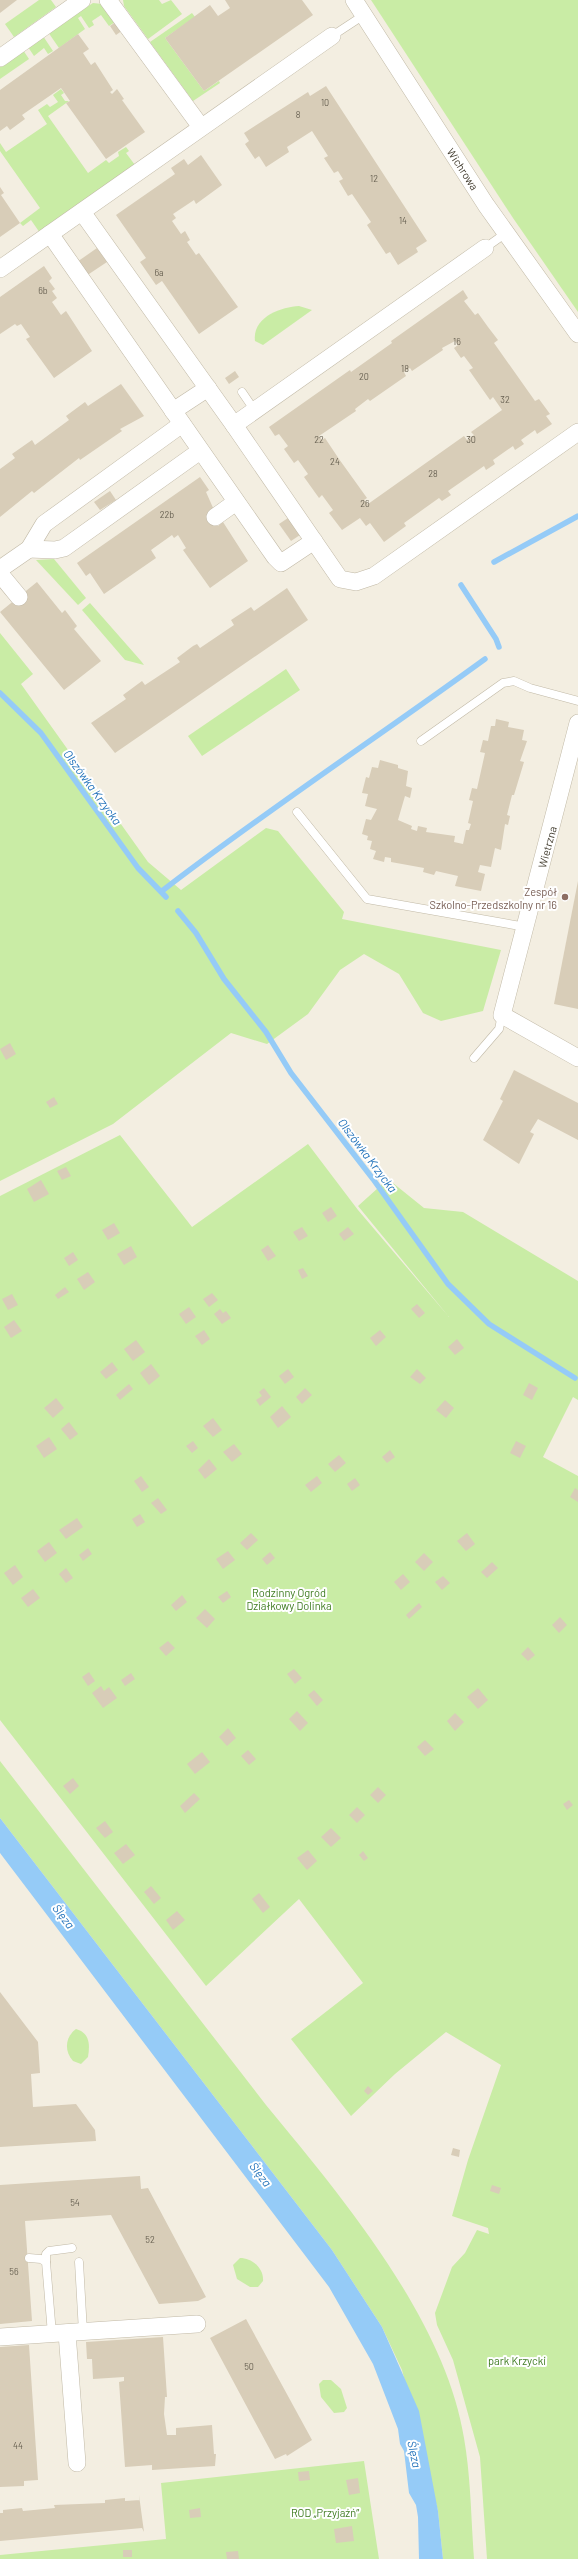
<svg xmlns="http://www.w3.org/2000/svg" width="578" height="2559" font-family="Barlow,sans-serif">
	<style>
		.green { fill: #c9eca5 }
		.water { fill: #95cbf7 }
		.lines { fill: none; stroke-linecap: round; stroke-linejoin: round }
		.stream { stroke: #95cbf7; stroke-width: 5.5 }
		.building { fill: #d8cdb8; fill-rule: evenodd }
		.service-casing { stroke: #c1b9a6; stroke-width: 9 }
		.minor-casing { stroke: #c1b9a6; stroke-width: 18 }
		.service { stroke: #fff; stroke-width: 8 }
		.minor { stroke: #fff; stroke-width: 17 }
		.education-dot { fill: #8d6e63; stroke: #fff; stroke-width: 1.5 }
		.labels { text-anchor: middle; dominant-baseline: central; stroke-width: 4; stroke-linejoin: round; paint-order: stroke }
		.number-label { font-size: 9px; fill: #696253 }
		.street-label { font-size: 11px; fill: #443e31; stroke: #fff }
		.education-label { font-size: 11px; fill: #785e54; stroke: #fff; text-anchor: end }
		.park-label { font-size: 11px; fill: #3e7b20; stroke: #fff }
		.water-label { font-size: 12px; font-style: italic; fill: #2172ba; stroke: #fff }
	</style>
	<rect width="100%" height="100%" fill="#f3eee1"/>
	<g class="green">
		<polygon points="39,0 51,0 56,7 14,37 5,24"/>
		<polygon points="123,0 159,0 162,4 171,0 182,14 148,39 124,6"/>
		<polygon points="371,0 578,0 578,312 513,218"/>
		<polygon points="93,3 102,4 118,20 109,26 101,15 92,21 94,25 89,28 81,16 78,18 85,29 59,48 48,32"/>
		<polygon points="192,13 195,17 165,38 204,91 219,81 220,83 193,101 150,42"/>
		<polygon points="43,36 53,51 48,54 44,48 34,56 28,47"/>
		<polygon points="23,50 29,59 0,79 0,66"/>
		<polygon points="61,89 64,93 61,95 65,101 69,101 48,116 88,173 106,160 109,163 119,156 118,152 126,147 129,151 126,153 135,165 40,233 31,220 23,226 20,223 40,208 0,151 0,143 6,152 47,124 38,110 47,104 50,107 58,102 53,95"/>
		<path d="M299,306l13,4 -49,35 -8,-4c-3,-24 26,-34 44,-35z"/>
		<polygon points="54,559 86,598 78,605 36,560"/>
		<polygon points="90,603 141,661 144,665 125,660 119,653 82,610"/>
		<polygon points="0,633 33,674 21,684 148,862 181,890 266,828 278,831 344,912 342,919 501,950 483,1011 441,1021 423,1013 399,974 364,954 340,970 308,1014 267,1044 231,1033 113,1124 0,1181"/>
		<polygon points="286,669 300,690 202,756 188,736"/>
		<polygon points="120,1135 192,1227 308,1144 358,1210 449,1317 358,1206 388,1179 424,1208 463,1212 578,1281 578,1400 573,1397 543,1457 578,1476 578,2559 487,2559 480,2457 453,2360 437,2325 435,2313 452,2267 465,2253 477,2230 489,2234 488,2228 452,2216 468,2160 501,2065 446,2032 395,2074 351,2116 291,2039 363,1983 299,1899 206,1986 0,1720 0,1196"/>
		<path d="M0,1761l266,344c75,91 179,214 198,333 7,40 7,81 10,121h-31l-5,-48 -36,-141 -20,-43 -50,-77 -332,-432z"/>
		<path d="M76,2029c14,4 14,16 12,28l-7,7 -8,-3c-9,-10 -8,-24 3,-32z"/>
		<path d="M240,2258c12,0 24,10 23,23l-5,6h-8l-13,-8 -4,-14z"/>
		<polygon points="323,2380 331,2380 341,2389 347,2408 344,2412 334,2413 321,2397 319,2384"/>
		<polygon points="364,2461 379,2559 0,2559 0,2555 166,2539 161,2483"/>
	</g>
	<polygon class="water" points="0,1818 332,2250 382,2327 419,2411 438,2511 443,2559 419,2559 418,2517 416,2505 409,2493 404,2451 400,2444 398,2429 373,2364 329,2287 0,1853"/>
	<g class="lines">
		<g class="stream">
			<polyline points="494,562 578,516"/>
			<polyline points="461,585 496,639 499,647"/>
			<polyline points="0,693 41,733 138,868 166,897"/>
			<path d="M162,891c105,-81 216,-154 323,-232"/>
			<polyline points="178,911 196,933 224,979 266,1032 291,1073 373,1179 448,1284 489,1324 575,1378"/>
		</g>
	</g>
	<g class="building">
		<polygon points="0,0 17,0 0,13"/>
		<polygon points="225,0 302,0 313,15 204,91 165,38 210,5 218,16 230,8"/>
		<polygon points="117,21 123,30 116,35 110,26"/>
		<polygon points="78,34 89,49 83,53 91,65 95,62 113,90 110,92 112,94 117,89 124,99 122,100 145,132 106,159 66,103 70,101 61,88 22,115 25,119 10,130 7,126 0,131 0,90"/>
		<polygon points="326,86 427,241 416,248 418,252 398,265 390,252 386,254 367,225 371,222 352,194 348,196 339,181 343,179 338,171 334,173 324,158 328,156 312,131 287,147 289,152 266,167 259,156 255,159 245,144 249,141 244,133 308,92 310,96"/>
		<polygon points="201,155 222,185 196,204 194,200 173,214 176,218 172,221 181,234 185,231 190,240 187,242 196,255 199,253 238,307 199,334 162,281 156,285 140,262 146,258 116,215 175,174 171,168 184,159 188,165"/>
		<polygon points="0,187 4,193 1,195 20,223 0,237"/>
		<polygon points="97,248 107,262 86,276 77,262"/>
		<polygon points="44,266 52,278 49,281 55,289 52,291 57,298 52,302 61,315 66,311 92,351 54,378 26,339 30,337 21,324 17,326 15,324 0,334 0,297"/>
		<path d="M463,290l5,8 -4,3 11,14 3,-2 10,14 10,13 -4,3 41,58 4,-2 11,15 -4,2 6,8 -15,10 -2,-4 -14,10 3,4 -9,6 -2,-4 -20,14 2,4 -9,6 -2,-4 -36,25 3,4 -9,6 -3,-3 -35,25 2,3 -22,16 -14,-19 -4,3 -6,-8 -18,12 -13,-17 4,-3 -11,-15 -3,3 -15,-21 4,-3 -10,-14 -4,3 -10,-14 4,-3 -9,-12 -4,2 -6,-9 81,-57 1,2 41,-29 -1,-2zM455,341l3,4 -4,3 7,10 3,-2 9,12 -4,2 21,30 3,-3 9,13 -31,22 3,3 -3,2 -4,3 -3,-4 -96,68 -4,-4 3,-2 -28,-39 -14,-21 -3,2 -3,-4 37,-25 -1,-2 13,-10 2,2 36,-25 -2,-4 6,-4 2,3 31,-21 -1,-2z"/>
		<polygon points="235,371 239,377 229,384 225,378"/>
		<polygon points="121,384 144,416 120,429 122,431 80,460 79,458 34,493 32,491 0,517 0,469 15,458 12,454 32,440 35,445 69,420 66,416 85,402 88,406"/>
		<polygon points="200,477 209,490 206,492 214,510 209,513 218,526 223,522 248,561 210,588 183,550 186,548 178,535 174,538 172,535 151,550 156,558 104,594 90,573 86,576 77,563"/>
		<polygon points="110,491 116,500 100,510 94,502"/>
		<polygon points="288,518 300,535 291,541 279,524"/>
		<polygon points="37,582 62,613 65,610 77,626 74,629 101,661 64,690 0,612"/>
		<polygon points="287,588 308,620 115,753 91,723 126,699 123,695 142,681 145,685 180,662 177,658 193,646 197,644 200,648 234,625 231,620 251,607 254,611"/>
		<polygon points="496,719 509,722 508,727 524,730 522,740 527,741 520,761 524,762 514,795 512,795 507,815 510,816 508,825 505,824 501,850 495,848 491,867 480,865 478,872 485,874 481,891 455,886 458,876 436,871 434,875 423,872 424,868 391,862 391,858 385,857 384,862 373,859 376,851 370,849 372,841 367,840 368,836 362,834 366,819 371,820 377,809 365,806 368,794 362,793 366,777 369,778 372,767 378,768 380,760 398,765 398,768 408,771 406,786 412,788 410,798 405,796 398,820 412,826 411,829 417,831 418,826 427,828 426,832 455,836 454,842 463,844 466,830 469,830 471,824 468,823 473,801 469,800 472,788 477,789 485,753 480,752 483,740 488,741 491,726 495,726"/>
		<polygon points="578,881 578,1009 554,1004"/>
		<polygon points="10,1043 16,1054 6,1060 0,1049"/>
		<polygon points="514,1070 578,1103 578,1140 538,1119 530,1132 534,1134 519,1164 483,1140 503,1101 500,1099"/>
		<polygon points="54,1097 58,1104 50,1108 46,1102"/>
		<polygon points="66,1167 71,1176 62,1180 57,1171"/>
		<polygon points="41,1180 49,1194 34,1202 27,1189"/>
		<polygon points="331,1207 337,1216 328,1222 322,1213"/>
		<polygon points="114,1223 120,1233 108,1240 102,1230"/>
		<polygon points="302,1227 308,1236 299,1241 293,1232"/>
		<polygon points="348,1227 354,1234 344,1241 339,1234"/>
		<polygon points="268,1245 276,1256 268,1261 261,1250"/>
		<polygon points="131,1246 137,1257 124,1265 117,1254"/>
		<polygon points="73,1252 78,1260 69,1266 64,1258"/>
		<polygon points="303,1268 308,1276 302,1279 298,1270"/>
		<polygon points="88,1272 95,1282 84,1290 77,1279"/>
		<polygon points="65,1287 69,1292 58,1299 55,1295"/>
		<polygon points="212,1293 218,1300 209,1307 203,1299"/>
		<polygon points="12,1294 18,1305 8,1310 2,1299"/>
		<polygon points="417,1304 425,1313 419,1318 411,1309"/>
		<polygon points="189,1307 196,1317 186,1324 179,1314"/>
		<polygon points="220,1309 223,1313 226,1311 231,1318 222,1324 214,1314"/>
		<polygon points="14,1320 22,1331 11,1338 4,1327"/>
		<polygon points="204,1330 210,1339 202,1345 195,1336"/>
		<polygon points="380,1330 386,1337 376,1346 370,1338"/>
		<polygon points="457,1339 464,1348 455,1355 448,1347"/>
		<polygon points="136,1340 145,1352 133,1361 124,1349"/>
		<polygon points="112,1362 118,1370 106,1379 100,1372"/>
		<polygon points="151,1364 160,1376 149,1385 140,1373"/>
		<polygon points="288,1369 294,1377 285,1384 279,1376"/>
		<polygon points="417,1369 426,1378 420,1384 410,1377"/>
		<polygon points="529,1383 538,1388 532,1400 523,1395"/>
		<polygon points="129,1384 133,1389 120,1400 116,1395"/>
		<polygon points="264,1388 271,1397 260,1406 256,1400 262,1396 259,1392"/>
		<polygon points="305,1388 312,1395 302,1404 296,1397"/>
		<polygon points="56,1398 64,1408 53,1418 44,1408"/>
		<polygon points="445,1400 454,1408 446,1418 436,1410"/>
		<polygon points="282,1406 291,1417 278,1428 270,1417"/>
		<polygon points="213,1418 222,1430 213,1437 203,1426"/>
		<polygon points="69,1422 78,1434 70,1440 61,1429"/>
		<polygon points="49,1437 57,1449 44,1458 36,1446"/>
		<polygon points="193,1441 198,1448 192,1453 186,1446"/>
		<polygon points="516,1441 526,1446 520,1458 510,1453"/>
		<polygon points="234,1444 242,1454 232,1462 223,1452"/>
		<polygon points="390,1450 395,1457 387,1463 382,1457"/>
		<polygon points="339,1455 346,1463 335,1472 328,1464"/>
		<polygon points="209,1459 217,1469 205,1479 198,1470"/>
		<polygon points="141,1476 149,1487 142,1492 134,1481"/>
		<polygon points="317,1476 322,1483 311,1492 305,1485"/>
		<polygon points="355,1478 360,1485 352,1491 347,1484"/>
		<polygon points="575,1488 578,1490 578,1502 570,1497"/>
		<polygon points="158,1498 167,1510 161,1514 151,1503"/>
		<polygon points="140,1514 145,1522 137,1527 132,1519"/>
		<polygon points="77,1518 83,1527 66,1539 59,1530"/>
		<polygon points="251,1533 258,1540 247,1550 240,1543"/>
		<polygon points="467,1533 475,1544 466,1551 457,1541"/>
		<polygon points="49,1542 57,1553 45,1562 37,1551"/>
		<polygon points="88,1548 92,1554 83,1561 79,1555"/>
		<polygon points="228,1551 235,1560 223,1569 216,1559"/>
		<polygon points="270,1552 275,1558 267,1565 262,1559"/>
		<polygon points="424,1553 433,1562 424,1571 415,1562"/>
		<polygon points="492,1562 498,1568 487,1578 481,1572"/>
		<polygon points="15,1565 23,1577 13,1585 4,1573"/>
		<polygon points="66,1568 73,1578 66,1583 59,1574"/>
		<polygon points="403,1574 410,1582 401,1590 394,1582"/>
		<polygon points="443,1576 450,1583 442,1590 435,1582"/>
		<polygon points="33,1589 40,1598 28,1607 21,1598"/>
		<polygon points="227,1591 231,1597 223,1603 218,1597"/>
		<polygon points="182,1595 187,1602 176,1611 171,1605"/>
		<polygon points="419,1603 422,1607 409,1619 406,1615"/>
		<polygon points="205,1609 215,1619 207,1628 196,1618"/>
		<polygon points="560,1617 567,1625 559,1633 552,1625"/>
		<polygon points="168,1641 175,1648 166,1656 159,1648"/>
		<polygon points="528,1647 535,1655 528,1661 521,1654"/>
		<polygon points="294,1669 302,1678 295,1684 287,1674"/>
		<polygon points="89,1672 95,1681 88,1686 82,1677"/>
		<polygon points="131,1673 135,1679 125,1686 121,1680"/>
		<polygon points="101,1686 104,1691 109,1687 117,1698 103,1708 92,1693"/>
		<polygon points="478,1688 488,1700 478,1709 467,1697"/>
		<polygon points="314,1690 323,1700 317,1706 308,1695"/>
		<polygon points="297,1711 308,1723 300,1731 289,1719"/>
		<polygon points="455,1713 464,1722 455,1731 447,1721"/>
		<polygon points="228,1728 236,1738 227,1746 219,1737"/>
		<polygon points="425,1740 434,1749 425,1756 417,1747"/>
		<polygon points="248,1750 256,1759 249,1765 241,1756"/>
		<polygon points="202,1752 210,1762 195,1774 187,1764"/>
		<polygon points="73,1778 79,1786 70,1794 63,1786"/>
		<polygon points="378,1787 386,1795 378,1803 370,1795"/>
		<polygon points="194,1793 200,1799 185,1813 180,1806"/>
		<polygon points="569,1800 573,1805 567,1810 563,1804"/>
		<polygon points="357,1807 365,1815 357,1823 349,1815"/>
		<polygon points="105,1821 113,1832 105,1838 96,1828"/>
		<polygon points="331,1828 341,1838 331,1847 321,1837"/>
		<polygon points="126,1844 135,1855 123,1864 114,1853"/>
		<polygon points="308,1850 317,1861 307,1870 297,1858"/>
		<polygon points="363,1851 368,1858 364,1861 359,1855"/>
		<polygon points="151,1886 161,1898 154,1904 144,1892"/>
		<polygon points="259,1893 270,1907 263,1913 252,1899"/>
		<polygon points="177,1911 185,1920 173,1930 166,1920"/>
		<polygon points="0,1992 38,2042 40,2073 31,2074 33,2107 76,2104 95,2130 96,2141 0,2147"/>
		<polygon points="368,2086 373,2091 368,2095 364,2091"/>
		<polygon points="453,2148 460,2150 459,2157 451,2155"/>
		<polygon points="140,2176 141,2189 148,2188 206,2297 198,2301 159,2304 111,2215 25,2221 32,2321 0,2324 0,2185"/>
		<polygon points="492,2185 501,2188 499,2194 490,2191"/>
		<polygon points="246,2319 312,2440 287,2456 286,2454 275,2459 210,2338"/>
		<polygon points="163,2337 167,2397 165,2397 164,2414 167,2435 176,2435 176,2428 212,2425 214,2454 216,2454 215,2466 152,2470 152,2465 125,2467 119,2382 124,2381 124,2377 93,2379 92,2359 87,2359 86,2342"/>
		<polygon points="29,2345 38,2480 24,2481 24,2486 0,2487 0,2347"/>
		<polygon points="309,2471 310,2480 299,2481 298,2472"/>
		<polygon points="358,2478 360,2493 349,2495 346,2480"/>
		<polygon points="139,2495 144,2532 142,2528 0,2541 0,2513 3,2513 3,2510 22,2508 23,2511 55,2508 54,2505 105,2503 105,2500 125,2498 125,2501 140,2500"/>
		<polygon points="200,2508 201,2517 190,2518 189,2510"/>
		<polygon points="352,2526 354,2541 336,2543 334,2529"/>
		<rect x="123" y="2550" width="9" height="7"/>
		<polygon points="238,2551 239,2559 227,2559 226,2552"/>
	</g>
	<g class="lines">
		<g class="service-casing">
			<g id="service">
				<polyline points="332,36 364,15"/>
				<polyline points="485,248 506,233"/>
				<polyline points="242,392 255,411"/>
				<polyline points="421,741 503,683 514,681 530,688 578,701"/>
				<polyline points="297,812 367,899 526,927"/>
				<polyline points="474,1058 499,1029 502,1015"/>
				<polyline points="29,2258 41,2259 46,2262 52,2334"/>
				<polyline points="46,2262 46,2254 49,2251 72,2248"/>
				<polyline points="79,2262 83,2332"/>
			</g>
		</g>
		<g class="minor-casing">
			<g id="minor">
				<polyline points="108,0 201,127"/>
				<polyline points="354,0 486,205 578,334"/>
				<polyline points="0,58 82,0"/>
				<polyline points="82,212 234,425 340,579 356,582 374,576 578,432"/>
				<polyline points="50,234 275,557 281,563 314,541"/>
				<polyline points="0,269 332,36"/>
				<polyline points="173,411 208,388"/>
				<polyline points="234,425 485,248"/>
				<polyline points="215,517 236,502"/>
				<polyline points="29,549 55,550 64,548 200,451"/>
				<polyline points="0,569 29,549 44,524 182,424"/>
				<polyline points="0,574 19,597"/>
				<polyline points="578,723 502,1015 578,1058"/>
				<polyline points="67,2333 77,2463"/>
				<polyline points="0,2337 197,2324"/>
			</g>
		</g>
		<use href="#service" class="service"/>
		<use href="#minor" class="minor"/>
	</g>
	<circle class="education-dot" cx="565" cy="897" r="4"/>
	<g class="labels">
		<g class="number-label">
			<text x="325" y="102">10</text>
			<text x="298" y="114">8</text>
			<text x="374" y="178">12</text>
			<text x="403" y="220">14</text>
			<text x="159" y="272">6a</text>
			<text x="43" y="290">6b</text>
			<text x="457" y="341">16</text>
			<text x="405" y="368">18</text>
			<text x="364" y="376">20</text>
			<text x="505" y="399">32</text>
			<text x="319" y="439">22</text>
			<text x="471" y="439">30</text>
			<text x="335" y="461">24</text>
			<text x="433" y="473">28</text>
			<text x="365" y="503">26</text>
			<text x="167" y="514">22b</text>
			<text x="75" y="2202">54</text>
			<text x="150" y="2239">52</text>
			<text x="14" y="2271">56</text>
			<text x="249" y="2366">50</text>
			<text x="18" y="2445">44</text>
		</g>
		<g class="street-label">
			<text transform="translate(463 169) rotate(57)">Wichrowa</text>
			<text transform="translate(547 847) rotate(-75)">Wietrzna</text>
		</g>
		<g class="education-label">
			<text x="557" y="891">Zespół<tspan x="557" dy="13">Szkolno-Przedszkolny nr 16</tspan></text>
		</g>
		<g class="park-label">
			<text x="289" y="1592">Rodzinny Ogród<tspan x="289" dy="13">Działkowy Dolinka</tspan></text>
			<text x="517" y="2360">park Krzycki</text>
			<text x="325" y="2512">ROD „Przyjaźń”</text>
		</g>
		<g class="water-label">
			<text transform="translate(93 787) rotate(54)">Olszówka Krzycka</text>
			<text transform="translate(368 1155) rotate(53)">Olszówka Krzycka</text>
			<text transform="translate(64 1916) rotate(53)">Ślęza</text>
			<text transform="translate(261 2174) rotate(53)">Ślęza</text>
			<text transform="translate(415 2454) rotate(78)">Ślęza</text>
		</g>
	</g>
</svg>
